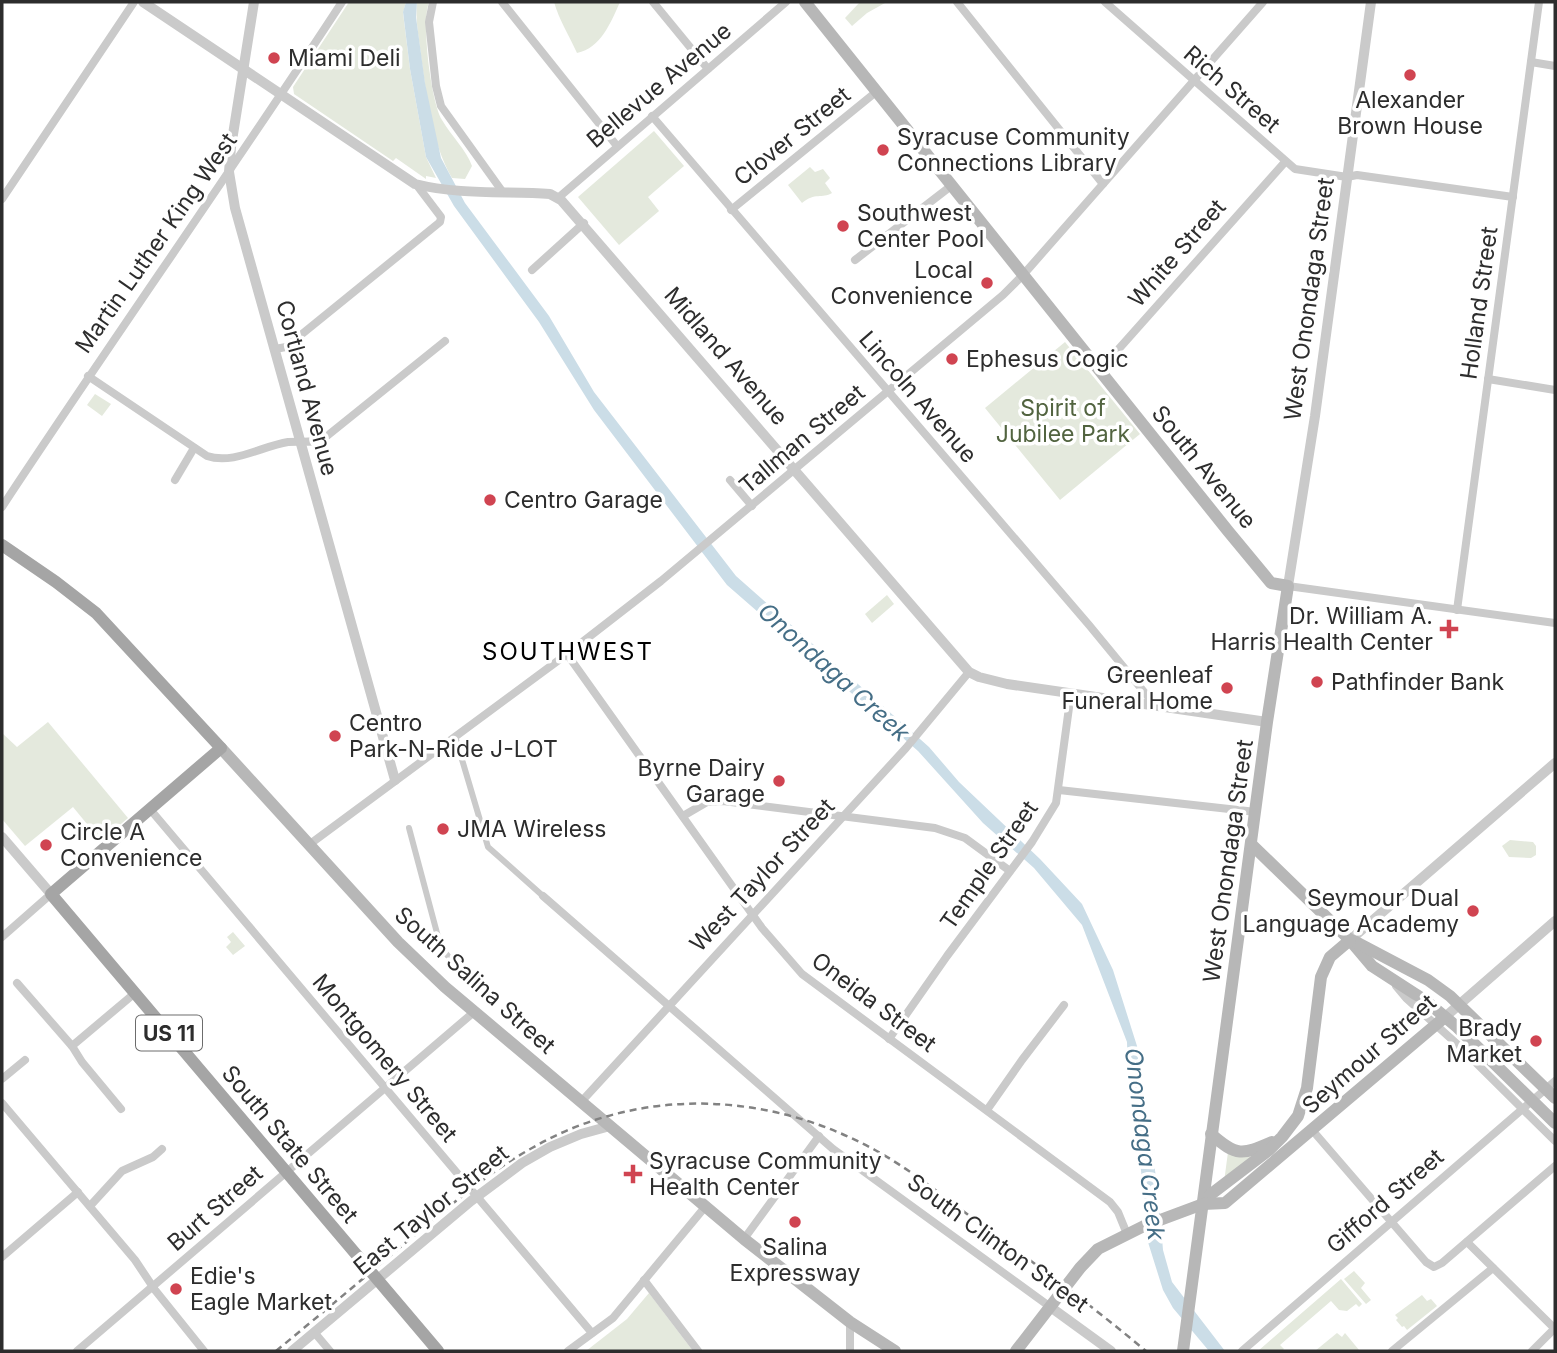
<svg xmlns="http://www.w3.org/2000/svg" width="1557" height="1353" font-family="Inter,sans-serif">
	<style>
		.green { fill: #e4e9dd }
		.water { fill: #cbdde7 }
		.lines { fill: none; stroke-linecap: round; stroke-linejoin: round }
		.pedestrian { stroke: #cacaca; stroke-width: 6 }
		.minor { stroke: #cacaca; stroke-width: 8 }
		.tertiary { stroke: #cacaca; stroke-width: 10 }
		.secondary { stroke: #b7b7b7; stroke-width: 12 }
		.primary { stroke: #a5a5a5; stroke-width: 12 }
		.rail { stroke: #828282; stroke-width: 2.5; stroke-dasharray: 7 5; stroke-linecap: butt }
		.poi-dot { fill: #d04451; stroke: #fff; stroke-width: 2.5 }
		.labels { text-anchor: middle; dominant-baseline: central; stroke-width: 7; stroke-linejoin: round; paint-order: stroke }
		.shield { fill: #fff; stroke: #6c6c6c; stroke-width: 2 }
		.shield-label { font-size: 21px; font-weight: bold; fill: #2d2d2d }
		.poi-label { font-size: 23px; fill: #2d2d2d; stroke: #fff; text-anchor: start }
		.street-label { font-size: 23px; fill: #2d2d2d; stroke: #fff }
		.park-label { font-size: 23px; fill: #526440; stroke: #fff }
		.neighbourhood-label { font-size: 24px; letter-spacing: 2px; fill: #000; stroke: #fff }
		.water-label { font-size: 24px; font-style: italic; fill: #456e86; stroke: #fff }
	</style>
	<rect width="100%" height="100%" fill="#fff"/>
	<g class="green">
		<polygon points="349,2 406,2 403,13 410,69 426,157 436,178 426,176 426,179 396,158 393,161 294,94 293,87"/>
		<path d="M417,2h12c-8,20 2,99 13,118 9,16 24,29 30,46l-7,13 -13,-1c-21,-37 -25,-80 -31,-122 -2,-18 -6,-36 -4,-54z"/>
		<path d="M554,2h66c-9,20 -19,46 -43,51 -8,-18 -18,-33 -23,-51z"/>
		<polygon points="860,2 885,3 867,13 852,26 845,18"/>
		<polygon points="654,131 684,166 648,197 659,211 619,245 578,197"/>
		<path d="M810,167l5,5 8,-3 7,9 -5,5 7,10c-10,6 -17,-1 -30,10l-14,-18z"/>
		<polygon points="1065,342 1140,434 1060,500 985,408"/>
		<polygon points="95,394 111,404 102,416 87,405"/>
		<polygon points="887,595 894,604 872,623 865,614"/>
		<polygon points="48,722 128,818 101,841 73,807 25,846 2,819 2,733 17,747"/>
		<polygon points="1510,840 1533,842 1536,846 1536,855 1531,858 1509,857 1502,846"/>
		<polygon points="233,932 245,946 233,955 226,947 231,942 227,937"/>
		<polygon points="1228,1152 1240,1157 1253,1156 1224,1182"/>
		<polygon points="1354,1271 1365,1283 1361,1288 1371,1300 1366,1304 1344,1279"/>
		<polygon points="1341,1279 1362,1304 1359,1307 1356,1304 1347,1311 1339,1310 1331,1301 1280,1345 1284,1349 1282,1351 1258,1351"/>
		<polygon points="649,1293 693,1351 586,1351 627,1319"/>
		<polygon points="1422,1295 1427,1301 1431,1299 1437,1306 1407,1330 1404,1326 1402,1327 1396,1320 1398,1318 1395,1315"/>
		<polygon points="1337,1333 1342,1337 1345,1333 1359,1350 1315,1351"/>
	</g>
	<polygon class="water" points="406,2 417,2 416,17 425,83 441,158 465,203 549,316 594,392 736,576 929,747 959,782 1040,859 1082,904 1113,970 1137,1046 1158,1191 1163,1250 1172,1282 1225,1351 1209,1351 1173,1308 1163,1290 1147,1239 1145,1201 1128,1073 1127,1042 1082,925 1034,868 983,823 918,751 727,585 594,410 539,322 454,206 426,157 410,69 403,12"/>
	<g class="lines">
		<g class="pedestrian">
			<polyline points="455,736 488,847 543,896"/>
			<polyline points="409,828 441,948 448,956"/>
		</g>
		<g class="minor">
			<polyline points="433,2 429,22 436,86 441,106 502,191"/>
			<polyline points="502,2 617,146"/>
			<polyline points="653,2 708,69"/>
			<polyline points="957,2 1103,184"/>
			<polyline points="1105,2 1295,169 1347,177 1357,175 1513,197"/>
			<polyline points="1531,62 1555,66"/>
			<polyline points="652,116 1089,625 1154,704"/>
			<polyline points="558,198 786,2"/>
			<polyline points="2,199 134,2"/>
			<polyline points="731,210 876,92"/>
			<polyline points="855,260 951,186"/>
			<polyline points="532,270 584,223"/>
			<polyline points="275,349 286,347 440,222 441,217 416,184"/>
			<polyline points="1100,370 1285,162"/>
			<path d="M88,376l119,80c26,9 55,-10 81,-14 12,-1 22,1 34,-2l123,-99"/>
			<polyline points="1488,379 1555,390"/>
			<polyline points="175,480 194,448"/>
			<polyline points="730,480 752,506"/>
			<path d="M2,507c112,-170 229,-335 340,-505"/>
			<polyline points="1288,586 1555,623"/>
			<polyline points="1457,610 1539,2"/>
			<polyline points="567,654 762,928 802,974 1110,1202 1118,1212 1127,1234"/>
			<polyline points="1059,790 1256,812"/>
			<polyline points="149,808 592,1333"/>
			<polyline points="683,816 707,802 723,801 935,828 965,838 1010,871"/>
			<polyline points="310,844 567,654 661,581 1003,295 1023,275 1263,2"/>
			<polyline points="543,896 833,1149 1049,1306"/>
			<polyline points="2,937 51,894"/>
			<polyline points="17,983 72,1046 82,1062 121,1109"/>
			<polyline points="1396,986 1406,998 1457,1044 1555,1141"/>
			<polyline points="889,1039 947,956 1032,842 1056,803 1071,693"/>
			<polyline points="72,1046 135,993"/>
			<polyline points="2,1079 25,1060"/>
			<polyline points="581,1102 906,748 969,672"/>
			<polyline points="2,1103 135,1260 155,1290 204,1351"/>
			<polyline points="987,1110 1022,1060 1064,1005"/>
			<polyline points="1313,1131 1426,1262 1434,1267 1442,1263 1555,1166"/>
			<polyline points="90,1206 122,1171 153,1157 162,1149"/>
			<polyline points="744,1239 819,1136"/>
			<polyline points="1467,1242 1555,1329"/>
			<polyline points="2,1257 78,1192"/>
			<polyline points="644,1280 698,1351"/>
			<polyline points="850,1322 850,1351"/>
			<polyline points="314,1332 330,1351"/>
			<polyline points="77,1351 474,1012"/>
			<polyline points="568,1351 613,1318 705,1207"/>
			<polyline points="1242,1351 1555,1081"/>
			<polyline points="1392,1351 1493,1268"/>
			<polyline points="1532,1351 1555,1328"/>
		</g>
		<g class="tertiary">
			<path d="M143,2l272,182c44,11 91,7 135,10l11,6 408,472 10,5 28,7 260,38"/>
			<polyline points="254,2 231,147 229,172 235,208 395,780"/>
			<polyline points="1288,586 1315,416 1371,2"/>
			<polyline points="2,837 51,894"/>
			<polyline points="1350,940 1555,763"/>
			<polyline points="1445,1017 1555,921"/>
			<polyline points="1049,1306 1111,1351"/>
			<polyline points="292,1351 471,1201 522,1163 550,1147 581,1134 610,1126"/>
		</g>
		<g class="secondary">
			<polyline points="805,2 1228,531 1271,583 1288,586 1267,722 1183,1351"/>
			<polyline points="221,748 398,942 445,987 744,1239 850,1322 895,1351"/>
			<polyline points="1251,844 1350,940 1372,966 1426,1001 1457,1027 1555,1123"/>
			<polyline points="1354,941 1428,980 1450,996 1555,1098"/>
			<path d="M1211,1134c26,23 31,21 61,8"/>
			<polyline points="1203,1204 1210,1195 1269,1150 1282,1137 1298,1116 1307,1088 1321,977 1330,957 1350,940"/>
			<polyline points="1016,1351 1080,1268 1098,1249 1144,1226 1203,1204 1225,1203 1445,1017"/>
		</g>
		<polyline class="primary" points="2,545 56,582 96,613 221,748 51,894 438,1351"/>
		<path class="rail" d="M276,1351c45,-37 89,-74 134,-112 39,-32 77,-66 122,-91 108,-62 235,-57 343,2 38,21 73,50 108,76 56,40 110,81 163,125"/>
	</g>
	<g class="poi-dot">
		<circle cx="274" cy="58" r="7"/>
		<circle cx="1410" cy="75" r="7"/>
		<circle cx="883" cy="150" r="7"/>
		<circle cx="843" cy="226" r="7"/>
		<circle cx="987" cy="283" r="7"/>
		<circle cx="952" cy="359" r="7"/>
		<circle cx="490" cy="500" r="7"/>
		<path d="M1445.5 618.5h7v7h7v7h-7v7h-7v-7h-7v-7h7z"/>
		<circle cx="1317" cy="682" r="7"/>
		<circle cx="1227" cy="688" r="7"/>
		<circle cx="335" cy="736" r="7"/>
		<circle cx="779" cy="781" r="7"/>
		<circle cx="443" cy="829" r="7"/>
		<circle cx="46" cy="845" r="7"/>
		<circle cx="1473" cy="911" r="7"/>
		<circle cx="1536" cy="1041" r="7"/>
		<path d="M629.5 1163.5h7v7h7v7h-7v7h-7v-7h-7v-7h7z"/>
		<circle cx="795" cy="1222" r="7"/>
		<circle cx="176" cy="1289" r="7"/>
	</g>
	<g class="labels">
		<rect class="shield" x="136" y="1015.5" width="66" height="35" rx="5"/>
		<g class="shield-label">
			<text x="169" y="1033">US 11</text>
		</g>
		<g class="poi-label">
			<text x="288" y="58">Miami Deli</text>
			<text x="1410" y="100" text-anchor="middle">Alexander<tspan x="1410" dy="26">Brown House</tspan></text>
			<text x="897" y="137">Syracuse Community<tspan x="897" dy="26">Connections Library</tspan></text>
			<text x="857" y="213">Southwest<tspan x="857" dy="26">Center Pool</tspan></text>
			<text x="973" y="270" text-anchor="end">Local<tspan x="973" dy="26">Convenience</tspan></text>
			<text x="966" y="359">Ephesus Cogic</text>
			<text x="504" y="500">Centro Garage</text>
			<text x="1433" y="616" text-anchor="end">Dr. William A.<tspan x="1433" dy="26">Harris Health Center</tspan></text>
			<text x="1213" y="675" text-anchor="end">Greenleaf<tspan x="1213" dy="26">Funeral Home</tspan></text>
			<text x="1331" y="682">Pathfinder Bank</text>
			<text x="349" y="723">Centro<tspan x="349" dy="26">Park-N-Ride J-LOT</tspan></text>
			<text x="765" y="768" text-anchor="end">Byrne Dairy<tspan x="765" dy="26">Garage</tspan></text>
			<text x="457" y="829">JMA Wireless</text>
			<text x="60" y="832">Circle A<tspan x="60" dy="26">Convenience</tspan></text>
			<text x="1459" y="898" text-anchor="end">Seymour Dual<tspan x="1459" dy="26">Language Academy</tspan></text>
			<text x="1522" y="1028" text-anchor="end">Brady<tspan x="1522" dy="26">Market</tspan></text>
			<text x="649" y="1161">Syracuse Community<tspan x="649" dy="26">Health Center</tspan></text>
			<text x="795" y="1247" text-anchor="middle">Salina<tspan x="795" dy="26">Expressway</tspan></text>
			<text x="190" y="1276">Edie's<tspan x="190" dy="26">Eagle Market</tspan></text>
		</g>
		<g class="street-label">
			<text transform="translate(659 85) rotate(-40)">Bellevue Avenue</text>
			<text transform="translate(1232 89) rotate(41)">Rich Street</text>
			<text transform="translate(792 136) rotate(-39)">Clover Street</text>
			<text transform="translate(156 243) rotate(-55)">Martin Luther King West</text>
			<text transform="translate(1177 253) rotate(-49)">White Street</text>
			<text transform="translate(1309 299) rotate(-82)">West Onondaga Street</text>
			<text transform="translate(1479 303) rotate(-82)">Holland Street</text>
			<text transform="translate(726 356) rotate(49)">Midland Avenue</text>
			<text transform="translate(307 388) rotate(75)">Cortland Avenue</text>
			<text transform="translate(918 397) rotate(49)">Lincoln Avenue</text>
			<text transform="translate(802 439) rotate(-40)">Tallman Street</text>
			<text transform="translate(1204 467) rotate(51)">South Avenue</text>
			<text transform="translate(1228 861) rotate(-82)">West Onondaga Street</text>
			<text transform="translate(989 865) rotate(-55)">Temple Street</text>
			<text transform="translate(762 875) rotate(-47)">West Taylor Street</text>
			<text transform="translate(475 980) rotate(42)">South Salina Street</text>
			<text transform="translate(874 1002) rotate(37)">Oneida Street</text>
			<text transform="translate(1369 1054) rotate(-41)">Seymour Street</text>
			<text transform="translate(385 1058) rotate(50)">Montgomery Street</text>
			<text transform="translate(290 1144) rotate(50)">South State Street</text>
			<text transform="translate(1385 1201) rotate(-41)">Gifford Street</text>
			<text transform="translate(215 1208) rotate(-41)">Burt Street</text>
			<text transform="translate(431 1210) rotate(-39)">East Taylor Street</text>
			<text transform="translate(998 1243) rotate(36)">South Clinton Street</text>
		</g>
		<g class="park-label">
			<text x="1063" y="408">Spirit of<tspan x="1063" dy="26">Jubilee Park</tspan></text>
		</g>
		<g class="neighbourhood-label">
			<text x="568" y="651">SOUTHWEST</text>
		</g>
		<g class="water-label">
			<text transform="translate(834 672) rotate(42)">Onondaga Creek</text>
			<text transform="translate(1145 1144) rotate(83)">Onondaga Creek</text>
		</g>
	</g>
	<rect width="1557" height="1353" fill="none" stroke="#2d2d2d" stroke-width="7"/>
</svg>
